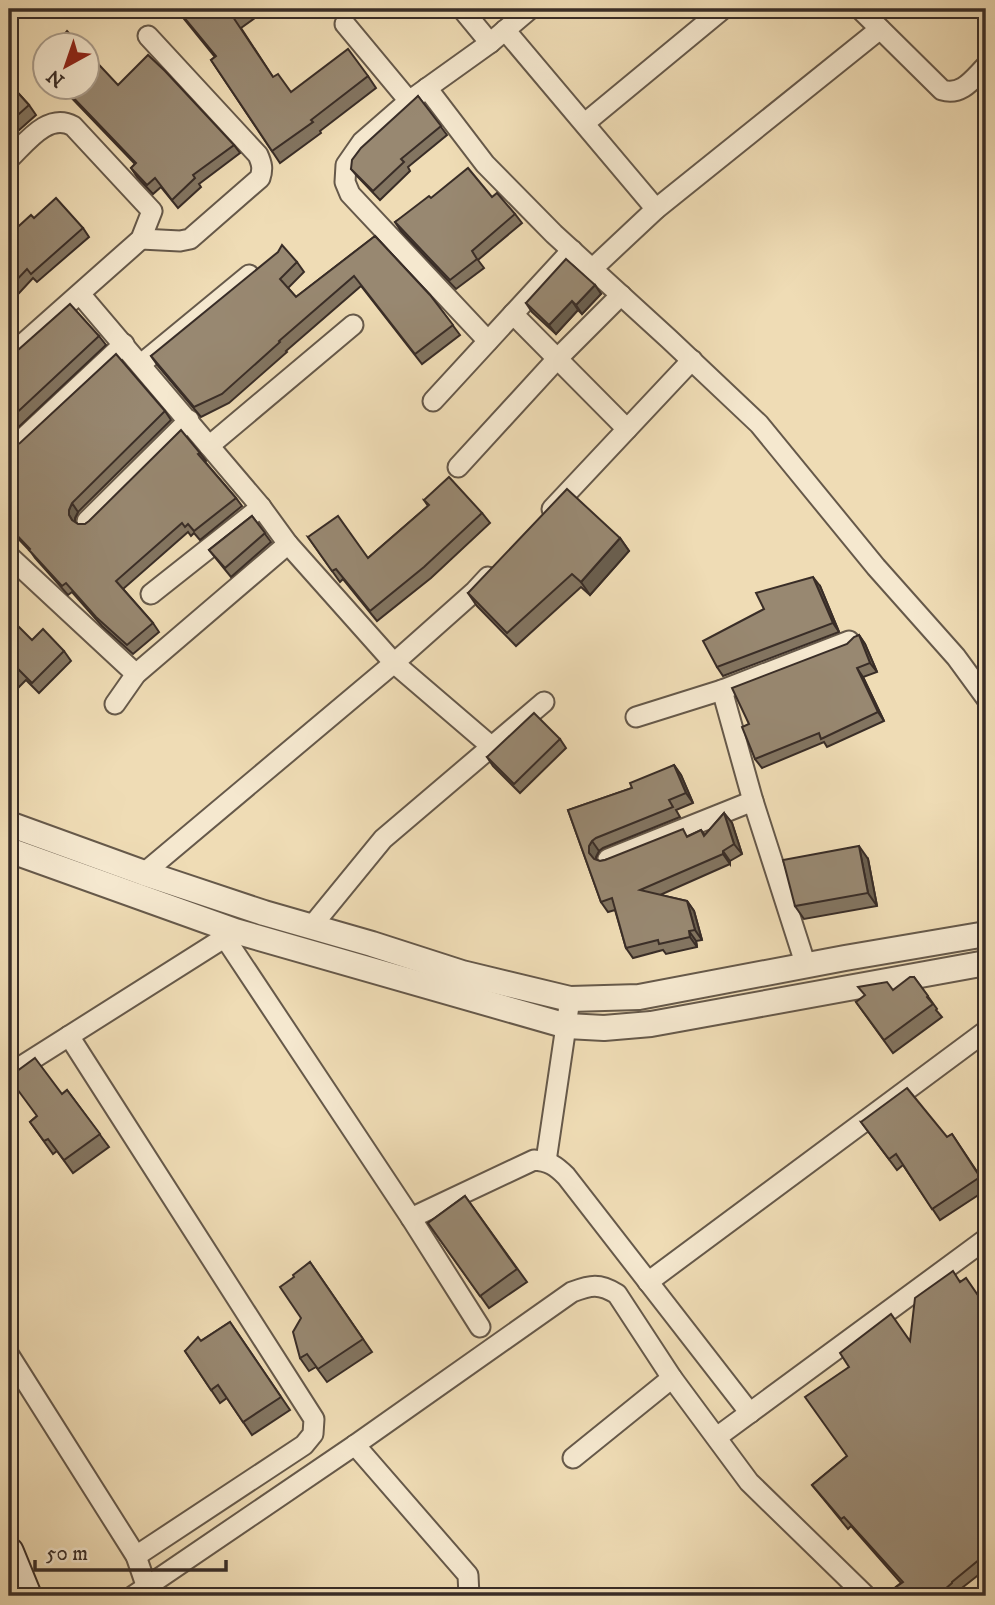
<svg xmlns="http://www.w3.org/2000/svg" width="995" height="1605" font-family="'IM FELL DW Pica',serif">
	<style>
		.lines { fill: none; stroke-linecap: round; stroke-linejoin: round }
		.minor-casing { stroke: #66594a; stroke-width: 23 }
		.tertiary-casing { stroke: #66594a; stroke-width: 28 }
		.secondary-casing { stroke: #392d27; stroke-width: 32 }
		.minor { stroke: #f5e8cf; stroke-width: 19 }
		.tertiary { stroke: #f5e8cf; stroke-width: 24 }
		.secondary { stroke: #f5e8cf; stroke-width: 28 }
		.wall { fill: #837561; stroke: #392d27; stroke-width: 2 }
		.shaded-wall { fill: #6a5f4f; stroke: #392d27; stroke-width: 2 }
		.building { fill: #988871; stroke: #392d27; stroke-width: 2 }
	</style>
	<rect width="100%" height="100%" fill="#efdcb5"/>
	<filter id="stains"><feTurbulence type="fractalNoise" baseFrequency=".00286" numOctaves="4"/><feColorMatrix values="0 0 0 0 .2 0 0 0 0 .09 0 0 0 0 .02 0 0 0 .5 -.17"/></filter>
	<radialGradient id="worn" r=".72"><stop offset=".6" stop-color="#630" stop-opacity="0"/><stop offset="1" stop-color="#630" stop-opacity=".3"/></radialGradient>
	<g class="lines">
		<g class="minor-casing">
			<g id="minor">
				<polyline points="462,9 490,43"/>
				<path d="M860,9l82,81c20,6 31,-11 44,-24"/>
				<polyline points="345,24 409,101"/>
				<polyline points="505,30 656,209"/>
				<polyline points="427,88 485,164 554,234 669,339 759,424 876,567 956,657 986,698"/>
				<polyline points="585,123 723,9"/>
				<path d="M9,159c17,-16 39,-47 64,-33l79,85 -11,28 -132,117"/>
				<path d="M141,239l39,2 10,-2 70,-61c3,-9 2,-14 -2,-23l-110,-119"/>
				<polyline points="592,269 656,209 880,29"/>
				<polyline points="80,294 261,507 288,544"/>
				<polyline points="513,314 627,429"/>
				<polyline points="488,341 350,194 345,182 346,165 362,142 409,101 490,43 530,9"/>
				<polyline points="141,364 249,275"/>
				<polyline points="433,401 572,250"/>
				<polyline points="18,443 124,344"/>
				<polyline points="209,446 353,325"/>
				<polyline points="458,467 557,359 621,295"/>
				<polyline points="552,509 692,360"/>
				<polyline points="87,521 189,420"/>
				<polyline points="9,556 136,674"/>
				<polyline points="151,594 261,507"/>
				<polyline points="722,690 753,801 806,966"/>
				<polyline points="115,704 136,674 288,544 394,663 492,747"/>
				<polyline points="636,717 722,690 849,641"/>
				<polyline points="608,859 753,801"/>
				<polyline points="144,873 394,663 475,591 488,577"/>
				<polyline points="311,927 383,839 544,702"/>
				<polyline points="225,938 411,1218 480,1327"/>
				<polyline points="69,1036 314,1419 313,1434 304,1445 136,1556"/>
				<polyline points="9,1074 235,931"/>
				<polyline points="546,1161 570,999"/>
				<path d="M411,1218l123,-58c15,1 22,6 32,16l184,237"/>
				<polyline points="648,1282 986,1031"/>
				<polyline points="9,1355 136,1556 147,1588"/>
				<polyline points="717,1437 986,1239"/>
				<polyline points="355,1445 468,1575 469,1596"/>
				<polyline points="573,1458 672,1378"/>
				<path d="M133,1596l222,-151 217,-153c19,-7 27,-9 45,2l55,84 77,104 117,114"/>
			</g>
		</g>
		<g class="tertiary-casing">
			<g id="tertiary">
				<polyline points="9,824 144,873 264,913 372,944 462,973 570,999 639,997 845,958 986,934"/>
				<polyline points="9,850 235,931 567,1026 604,1028 651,1024 986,963"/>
			</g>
		</g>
		<g class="secondary-casing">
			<polyline id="secondary" points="9,1552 27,1596"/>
		</g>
		<use href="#minor" class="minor"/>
		<use href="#tertiary" class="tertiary"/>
		<use href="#secondary" class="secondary"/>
	</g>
	<g class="wall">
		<polygon points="176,9 254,9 259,15 241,28 273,77 291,92 368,76 376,88 320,131 321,133 280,163 211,60 215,57"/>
		<polygon points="9,83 29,105 36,115 9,139"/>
		<polygon points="118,85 234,145 240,153 199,184 201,187 178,208 161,187 153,194 137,177 131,168 135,164 62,88 88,88"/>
		<polygon points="418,96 447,135 408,167 410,171 380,200 358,177 351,169"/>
		<polygon points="492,197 515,214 522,223 478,260 484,268 456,289 401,231 395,222 431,198"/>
		<polygon points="34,218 83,228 89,237 37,282 33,278 9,304 9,235"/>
		<polygon points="375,236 430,295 460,335 422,364 361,286 286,351 287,352 229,403 201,417 158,366 151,356 297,262 304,272 288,288 296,297"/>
		<polygon points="595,285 601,294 582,314 578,310 556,334 532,312 526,303"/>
		<polygon points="99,336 106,345 9,436 9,358"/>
		<polygon points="165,411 171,420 78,512 75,518 75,522 78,524 85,524 200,453 206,461 205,462 236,498 242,506 200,540 194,533 191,536 188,532 123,589 153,623 159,632 133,654 102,626 72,592 68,595 35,558 31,552 9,529 9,446 15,446"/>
		<polygon points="424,500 482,513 490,523 431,578 377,621 343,579 340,582 308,537 368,558 428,506"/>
		<polygon points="252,516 271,542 231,577 209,550"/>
		<polygon points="620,538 629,551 590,595 581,587 516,646 477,606 468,593"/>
		<polygon points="820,586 839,632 723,676 717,667"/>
		<polygon points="9,629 32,640 64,651 71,661 39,693 26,680 9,697"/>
		<polygon points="859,635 865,644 877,672 863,677 884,721 827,747 824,742 762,768 755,759 749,724"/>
		<polygon points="560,739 566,748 520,793 493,766 487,757"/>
		<polygon points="674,765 681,775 693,803 676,810 680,817 603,848 599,851 596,857 596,860 600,861 605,860 688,836 701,830 705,835 724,813 732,823 742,854 730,861 730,864 660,895 687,901 694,911 702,940 696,941 697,947 666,954 663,950 633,958 626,948 615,910 608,912 601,902 568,810 632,788"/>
		<polygon points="868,859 877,906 804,919 795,906"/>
		<polygon points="914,977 937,1009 936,1010 942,1017 893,1053 856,1002 893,990"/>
		<polygon points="67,1090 109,1147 73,1173 57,1151 53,1154 30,1122"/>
		<polygon points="861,1122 947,1137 952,1134 986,1185 986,1190 940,1220 903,1165 897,1170"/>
		<polygon points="465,1196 527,1282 489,1308 428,1223"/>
		<polygon points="310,1262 372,1352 327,1382 316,1367 309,1371 300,1358 301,1318 294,1277"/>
		<polygon points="960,1281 986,1306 986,1569 958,1591 959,1592 954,1596 903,1596 896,1587 901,1583 851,1526 848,1529 812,1485 847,1456 910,1341"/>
		<polygon points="230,1322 290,1410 252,1435 227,1398 220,1403 185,1351"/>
	</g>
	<g class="shaded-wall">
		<polygon points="595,285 601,294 582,314 576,305"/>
		<polygon points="572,301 578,310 556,334 549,325"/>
		<polygon points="72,503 78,512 75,518 75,523 72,520 69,515 69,510"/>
		<polygon points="620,538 629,551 590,595 581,582"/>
		<polygon points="813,577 820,586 839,632 833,623"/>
		<polygon points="859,635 865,644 877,672 870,663"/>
		<polygon points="857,668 863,677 884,721 878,712"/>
		<polygon points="674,765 681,775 693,803 686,793"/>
		<polygon points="724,813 732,823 742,854 734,844"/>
		<polygon points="592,841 599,851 596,857 596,863 589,853 589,846"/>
		<polygon points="859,846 868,859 877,906 868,893"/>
		<polygon points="723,851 730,861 730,864 723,854"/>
		<polygon points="687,901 694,911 702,940 695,930"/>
		<polygon points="689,931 696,941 697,947 690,937"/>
	</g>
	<g class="building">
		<polygon points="177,9 243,9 233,17 273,77 278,74 291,92 348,49 368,76 311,120 313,122 272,151 211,60 216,56"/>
		<polygon points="67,31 80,46 55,46"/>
		<polygon points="88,53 118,85 148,55 165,71 234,145 193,175 195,178 172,200 155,178 147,185 131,168 136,163 64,88 88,88"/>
		<polygon points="46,57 46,68 41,63"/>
		<polygon points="9,83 29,105 9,123"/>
		<polygon points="418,96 441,126 401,159 404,162 373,191 351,169 352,160 361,148"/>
		<polygon points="468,168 492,197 497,193 515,214 472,251 477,259 450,280 395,222 429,196 431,198"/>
		<polygon points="56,198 83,228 31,274 27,269 9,288 9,235 31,215 34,218"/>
		<polygon points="375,236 430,295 453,325 415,354 354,276 279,341 280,342 222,394 194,407 151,356 278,252 282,245 297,262 280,279 296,297"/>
		<polygon points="566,259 595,285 576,305 572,301 549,325 526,303"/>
		<polygon points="70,304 99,336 9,420 9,358"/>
		<polygon points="116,354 165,411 72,503 69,510 69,515 72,520 78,524 85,524 89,521 181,430 200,453 198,454 236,498 194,531 188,524 185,527 182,523 116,581 153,623 127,645 96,617 66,583 62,586 29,550 30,549 9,527 9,446 15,446 20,443"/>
		<polygon points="449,477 482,513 424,567 370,611 336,569 332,571 308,537 338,516 368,558 429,505 424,500"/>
		<polygon points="567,489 620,538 581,582 572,574 507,633 468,593"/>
		<polygon points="252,516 265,533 225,568 209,550"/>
		<polygon points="813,577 833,623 717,667 703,641 764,609 756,593"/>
		<polygon points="15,623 32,640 43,629 64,651 32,683 19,670 9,679 9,629"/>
		<polygon points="859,635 870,663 857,668 878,712 821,739 819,733 755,759 742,727 749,724 732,688 847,644 854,637"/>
		<polygon points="534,713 560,739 514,784 487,757"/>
		<polygon points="674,765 686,793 669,800 673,807 596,838 592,841 589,846 589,853 594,859 600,861 605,860 683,829 687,837 701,830 704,836 724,813 734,844 723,851 723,854 640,890 687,901 695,930 689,931 690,937 659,944 658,940 626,948 612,898 601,902 568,810 632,788 630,783"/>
		<polygon points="859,846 868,893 795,906 783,860"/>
		<polygon points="910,977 914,977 928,996 927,997 933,1004 884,1040 856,1002 865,995 858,987 887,982 893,990"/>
		<polygon points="35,1058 62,1094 67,1090 100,1134 64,1160 48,1139 44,1141 30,1122 37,1116 9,1078 9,1077"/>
		<polygon points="907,1088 947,1137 952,1134 980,1177 932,1209 896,1154 889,1159 861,1122"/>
		<polygon points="465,1196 517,1269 480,1296 428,1223"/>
		<polygon points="310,1262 363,1339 318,1369 307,1354 300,1358 293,1332 301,1318 280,1287 294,1277 293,1275"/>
		<polygon points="953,1271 960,1282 966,1278 986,1307 986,1554 952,1582 952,1583 937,1596 904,1596 896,1587 903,1582 844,1517 841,1519 812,1485 847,1456 805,1397 849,1367 840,1353 891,1314 910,1341 915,1298"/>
		<polygon points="230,1322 281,1397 243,1422 218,1385 211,1390 185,1351 198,1337 201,1341"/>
	</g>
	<rect width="995" height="1605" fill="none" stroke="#efdcb5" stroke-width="35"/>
	<rect x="10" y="10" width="974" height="1584" fill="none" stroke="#392d27" stroke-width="3.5"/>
	<rect x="18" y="18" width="960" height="1570" fill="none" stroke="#392d27" stroke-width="2"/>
	<g transform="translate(66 66) rotate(220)"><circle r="33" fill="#f5e8cf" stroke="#aa9d8c" stroke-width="2"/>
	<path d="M0-5L12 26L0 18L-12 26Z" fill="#8f2418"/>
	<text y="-10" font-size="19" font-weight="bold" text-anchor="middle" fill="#392d27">N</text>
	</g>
	<path d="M35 1560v10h191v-10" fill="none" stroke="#392d27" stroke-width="3.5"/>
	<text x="46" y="1560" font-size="21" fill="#392d27" stroke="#f5e8cf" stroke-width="5" paint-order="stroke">50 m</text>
	<rect width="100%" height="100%" filter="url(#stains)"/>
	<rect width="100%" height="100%" fill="url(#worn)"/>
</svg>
